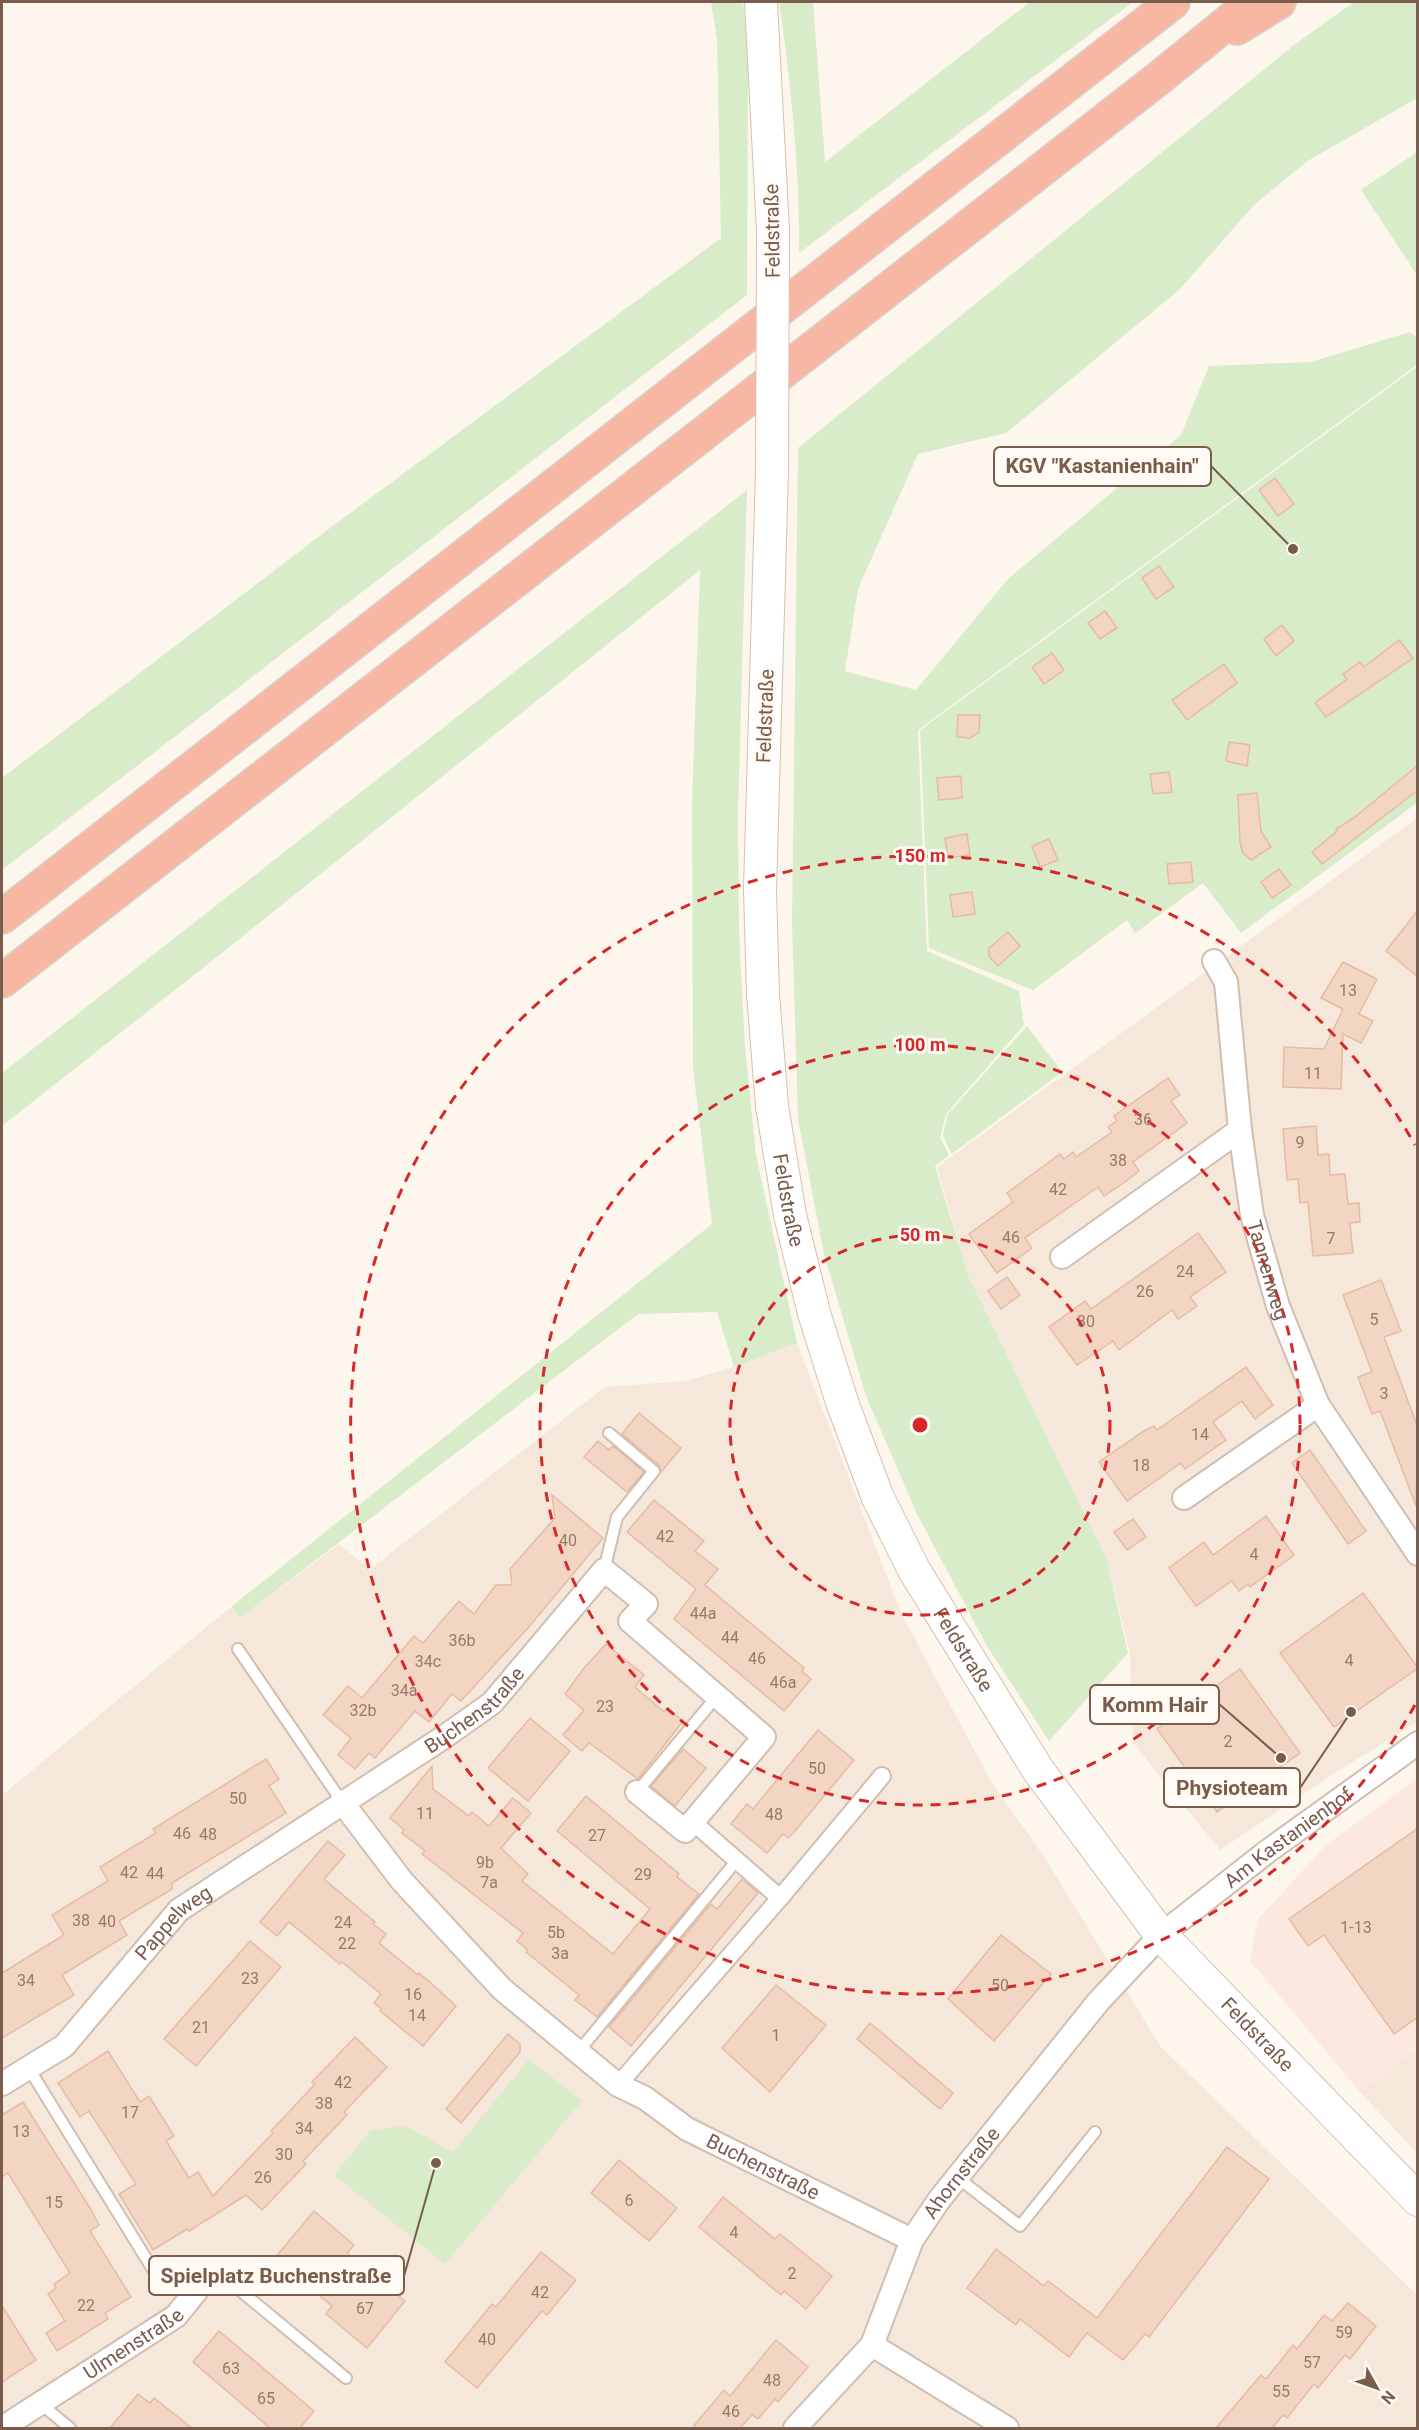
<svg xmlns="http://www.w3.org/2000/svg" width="1419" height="2430" font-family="Roboto,sans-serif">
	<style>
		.residential { fill: #f5e8da }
		.commercial { fill: #fde8e0 }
		.green { fill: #d8ecc9 }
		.building { fill: #f3d5c3; stroke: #e6bba3; stroke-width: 1.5 }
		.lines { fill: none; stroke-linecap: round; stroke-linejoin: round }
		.service-casing { stroke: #d1beb0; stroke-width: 14 }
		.pedestrian-casing { stroke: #d1beb0; stroke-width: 20 }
		.minor-casing { stroke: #d1beb0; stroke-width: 26 }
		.secondary-casing { stroke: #d6c0b0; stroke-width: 34 }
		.motorway-casing { stroke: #dad1cd; stroke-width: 36 }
		.service { stroke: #fff; stroke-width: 10 }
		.pedestrian { stroke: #fff; stroke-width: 16 }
		.minor { stroke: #fff; stroke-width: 22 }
		.secondary { stroke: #fff; stroke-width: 32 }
		.motorway { stroke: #f7b7a3; stroke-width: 33 }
		.secondary-bridge-casing { stroke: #d6c0b0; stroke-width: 34; stroke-linecap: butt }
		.secondary-bridge { stroke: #fff; stroke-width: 32 }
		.ring { fill: none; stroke: #d62828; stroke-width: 3; stroke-dasharray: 10 8 }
		.labels { text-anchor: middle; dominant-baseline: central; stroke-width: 6; stroke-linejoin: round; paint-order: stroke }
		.number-label { font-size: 16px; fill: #987a6a }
		.street-label { font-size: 20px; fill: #7a5c4d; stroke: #fffaf3 }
		.centre { fill: #d62828; stroke: #fffaf3; stroke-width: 3 }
		.ring-label { font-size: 18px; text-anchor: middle; font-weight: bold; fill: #d62828; stroke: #fffaf3; stroke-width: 6; stroke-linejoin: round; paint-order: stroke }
		.leader { fill: none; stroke: #7a5c4d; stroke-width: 2 }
		.callout-dot { fill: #7a5c4d; stroke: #fffaf3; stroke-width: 2 }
		.callout { fill: #fffaf3; stroke: #7a5c4d; stroke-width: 2 }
		.callout-label { font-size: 21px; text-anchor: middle; font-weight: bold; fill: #7a5c4d }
	</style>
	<rect width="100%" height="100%" fill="#fdf6ec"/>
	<g class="residential">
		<polygon points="1417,818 1417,1722 1338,1771 1220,1850 1133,1743 1130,1653 1107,1560 969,1277 937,1167"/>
		<polygon points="797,1343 901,1613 992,1783 1045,1858 1161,2047 1417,2295 1417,2428 2,2428 2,1795 231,1607 240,1618 339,1544 370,1569 605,1387 686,1381 734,1367"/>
		<polygon points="1417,2049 1417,2153 1360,2092"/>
	</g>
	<polygon class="commercial" points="1417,1779 1417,2049 1360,2092 1250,1961 1258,1919 1326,1845"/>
	<g class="green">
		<polygon points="711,2 743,2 748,47 747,295 2,870 2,778 334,525 721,238 717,38"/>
		<path d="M779,2h34l12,160 205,-160h103l-334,251c1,-84 -8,-169 -20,-251z"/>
		<polygon points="1354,2 1417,2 1417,98 1306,162 1255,204 1179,290 1006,433 918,454 858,589 845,671 916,690 1008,579 1181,435 1209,366 1311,362 1410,332 1417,338 1417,365 918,730 927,951 1019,991 1024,1025 946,1114 940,1138 949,1155 935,1166 969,1277 1107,1560 1128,1653 1049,1741 988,1648 917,1514 866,1396 824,1254 798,1119 792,924 798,448 1294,45"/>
		<polygon points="1417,152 1418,275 1417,275 1361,190"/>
		<polygon points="1417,367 1417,803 1241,933 1203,883 1135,933 1127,920 1033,990 929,948 920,730"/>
		<polygon points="747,490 738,814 739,933 745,1046 756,1155 797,1343 734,1367 717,1312 638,1314 240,1618 231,1607 712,1224 693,1069 692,803 700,570 227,949 2,1126 2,1073"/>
		<polygon points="1027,1026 1062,1072 952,1154 943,1136 947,1115"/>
		<polygon points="529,2059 582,2101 445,2264 334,2175 371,2130 405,2126 453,2152"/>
	</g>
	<g class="building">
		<polygon points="1275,478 1294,504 1278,516 1259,490"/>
		<polygon points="1159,566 1174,587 1156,599 1142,578"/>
		<polygon points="1105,611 1117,628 1100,639 1088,623"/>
		<polygon points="1282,625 1294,641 1276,656 1264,639"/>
		<polygon points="1399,640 1413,658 1326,717 1315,703 1347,679 1343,674 1360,662 1364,667"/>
		<polygon points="1052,653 1064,670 1044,684 1032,667"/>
		<polygon points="1224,664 1237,683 1187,720 1172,700"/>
		<polygon points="958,715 980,715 979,732 970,738 957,737"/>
		<polygon points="1229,742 1250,745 1247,766 1226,761"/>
		<polygon points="1418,765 1418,790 1322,864 1312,852 1337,831 1336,829 1355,817"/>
		<polygon points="1169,772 1172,792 1153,794 1150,774"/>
		<polygon points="961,776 962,798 939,800 937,778"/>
		<polygon points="1257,793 1261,831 1271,847 1251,860 1243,853 1240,843 1238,795"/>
		<polygon points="967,834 970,855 948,858 945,838"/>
		<polygon points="1049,839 1058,860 1040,867 1032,846"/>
		<polygon points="1191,862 1193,882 1169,884 1167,864"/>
		<polygon points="1279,869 1291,885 1272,898 1261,882"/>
		<polygon points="972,892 975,914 953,917 950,895"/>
		<polygon points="1418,910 1418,977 1386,951"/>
		<polygon points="1008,932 1020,946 998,966 989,956 989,948"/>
		<polygon points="1343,962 1377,979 1359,1014 1373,1021 1361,1043 1343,1034 1341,1089 1283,1087 1284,1047 1324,1049 1343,1009 1321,998"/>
		<polygon points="1168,1078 1180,1095 1171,1101 1187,1123 1133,1162 1139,1171 1122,1184 1104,1196 1098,1187 1025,1238 1032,1248 997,1273 969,1234 1013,1202 1007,1193 1060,1154 1064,1159 1073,1152 1076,1157 1112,1132 1108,1127 1117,1121 1114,1116"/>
		<polygon points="1316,1126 1318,1155 1329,1154 1330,1175 1345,1174 1348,1204 1359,1203 1360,1222 1350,1223 1353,1253 1313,1256 1308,1202 1300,1203 1298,1179 1287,1180 1283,1129"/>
		<polygon points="1198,1233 1226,1272 1190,1297 1197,1306 1178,1319 1172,1310 1119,1350 1113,1341 1077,1365 1049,1327 1085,1301 1091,1309"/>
		<polygon points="1007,1277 1020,1295 1001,1309 988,1291"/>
		<polygon points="1381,1280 1401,1331 1384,1337 1418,1428 1416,1506 1380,1411 1372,1414 1358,1377 1372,1372 1343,1295"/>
		<polygon points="1246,1367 1273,1405 1255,1419 1242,1401 1213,1422 1226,1440 1185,1469 1181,1463 1127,1501 1099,1462 1144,1431 1154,1426 1157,1430"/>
		<polygon points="639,1413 681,1448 661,1472 659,1465 622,1434"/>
		<polygon points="598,1441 609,1450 613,1446 644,1472 627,1492 584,1457"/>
		<polygon points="1310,1450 1366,1531 1348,1544 1292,1463"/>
		<polygon points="552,1495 603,1538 528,1628 461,1701 452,1694 429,1722 415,1711 375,1758 369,1753 355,1769 338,1755 351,1738 323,1715 348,1686 362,1698 414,1636 423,1643 459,1601 474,1614 496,1585 512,1585 510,1569 555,1518"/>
		<polygon points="654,1500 704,1541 695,1551 718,1569 705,1585 804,1668 802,1671 811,1679 784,1711 674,1619 696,1589 627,1532"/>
		<polygon points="1266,1516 1294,1555 1250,1587 1248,1584 1239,1591 1232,1581 1196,1606 1169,1568 1204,1542 1213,1555"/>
		<polygon points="1133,1519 1146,1537 1127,1550 1114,1532"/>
		<polygon points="1363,1593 1418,1668 1334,1727 1280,1653"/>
		<polygon points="606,1644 644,1675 635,1687 664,1712 667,1708 683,1721 638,1779 589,1743 582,1751 563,1735 584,1710 565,1694 584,1668"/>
		<polygon points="1240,1669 1300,1753 1217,1812 1157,1729"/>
		<polygon points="530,1718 570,1751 528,1801 488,1768"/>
		<polygon points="818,1730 854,1760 795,1831 788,1838 783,1834 767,1853 731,1824 747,1804 753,1809"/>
		<polygon points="683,1749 706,1768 675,1806 651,1786"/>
		<polygon points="266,1759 279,1779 269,1786 286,1813 172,1883 172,1889 119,1921 127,1935 62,1975 74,1995 2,2038 2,1973 64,1935 52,1915 108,1881 100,1867 156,1833 153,1829"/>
		<polygon points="432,1766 433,1789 469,1816 472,1812 489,1826 513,1798 531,1813 501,1848 528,1874 522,1881 613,1954 650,1909 557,1831 586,1796 679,1874 677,1877 699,1894 597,2017 575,2000 579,1995 526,1952 528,1950 517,1941 523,1933 422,1854 425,1851 402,1833 404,1830 390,1818"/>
		<polygon points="1418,1828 1418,2017 1394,2034 1324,1935 1308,1946 1289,1919"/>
		<polygon points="328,1841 345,1855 324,1879 375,1922 373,1924 386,1934 379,1943 418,1975 419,1973 432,1984 456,2006 423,2046 380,2011 382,2009 374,2003 381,1994 342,1962 340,1964 289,1922 277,1936 260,1922"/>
		<polygon points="742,1879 758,1893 631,2046 609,2027 711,1904 717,1909"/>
		<polygon points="1001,1935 1051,1974 994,2041 948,1999"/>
		<polygon points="250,1941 281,1967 196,2066 164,2039"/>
		<polygon points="776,1985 826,2025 770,2092 722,2048"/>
		<polygon points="870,2023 953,2093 940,2109 857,2039"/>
		<polygon points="508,2034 520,2044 520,2052 461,2123 446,2109"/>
		<polygon points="355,2037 387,2067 344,2112 347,2115 303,2161 306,2164 285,2186 262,2210 246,2195 189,2231 187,2229 153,2250 119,2194 136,2184 89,2111 80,2117 58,2083 108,2051 140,2102 149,2096 174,2136 166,2141 189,2178 198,2172 213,2196 273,2133 271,2131 315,2084 312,2082"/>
		<polygon points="23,2102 90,2208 99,2225 90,2231 131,2297 105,2313 108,2319 57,2351 46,2333 65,2321 48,2294 56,2288 54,2284 70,2273 8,2173 2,2177 2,2115"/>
		<polygon points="1227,2147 1269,2179 1149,2337 1145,2334 1123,2360 1087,2333 1069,2357 1020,2319 1016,2325 967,2288 996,2249 1044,2286 1048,2281 1097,2318"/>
		<polygon points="619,2160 677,2208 649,2241 591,2193"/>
		<polygon points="723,2197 775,2239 780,2234 832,2276 806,2309 784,2291 781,2295 699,2227"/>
		<polygon points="314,2211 354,2245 347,2253 405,2301 367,2348 326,2314 332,2306 275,2258"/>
		<polygon points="541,2252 576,2280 547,2315 542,2311 477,2388 445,2362 492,2304 496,2307"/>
		<polygon points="1348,2303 1376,2326 1350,2359 1345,2355 1318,2388 1314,2384 1287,2418 1283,2415 1272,2428 1216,2428 1261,2375 1266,2379 1293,2345 1297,2349 1324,2315 1332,2321"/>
		<polygon points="2,2306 36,2360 2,2382"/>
		<polygon points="219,2331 314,2411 300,2428 270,2428 193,2362"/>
		<polygon points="776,2340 808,2367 778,2402 775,2399 758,2419 752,2415 740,2428 692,2428 724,2390 730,2396"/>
		<polygon points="138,2394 150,2403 154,2398 192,2428 110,2428"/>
	</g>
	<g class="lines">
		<g class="service-casing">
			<g id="service">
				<polyline points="604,1570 617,1517 654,1471 609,1433"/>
				<polyline points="238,1649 342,1802"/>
				<polyline points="637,1792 717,1696"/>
				<polyline points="578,2052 738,1859"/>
				<polyline points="28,2067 152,2268 214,2269 346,2378"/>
				<polyline points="958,2178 1020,2226 1095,2132"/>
				<polyline points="41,2404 70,2428"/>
			</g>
		</g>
		<g class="pedestrian-casing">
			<g id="pedestrian">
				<polyline points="780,1898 882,1776"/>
				<polyline points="618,2085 780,1898 693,1822"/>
			</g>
		</g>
		<g class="minor-casing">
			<g id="minor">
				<path id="s1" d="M1214,961l12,21 14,148 12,85 26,91 40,99 100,149"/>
				<polyline points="1062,1257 1240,1130"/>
				<polyline points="1184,1498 1318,1405"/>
				<path id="s2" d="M342,1802l60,79 100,108 116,96 27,13 42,31 225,111"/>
				<path id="s3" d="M2,2084l62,-38 115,-136 265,-173 48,-34 112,-133 42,34 -16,17 134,116 -79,94 -48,-39"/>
				<polyline points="872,2345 1007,2428"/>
				<path id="s4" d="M2,2428l174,-112 38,-47"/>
				<path id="s5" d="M795,2428l77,-83 40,-105 27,-40 159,-198 63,-67 107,-84 150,-108"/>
			</g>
		</g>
		<g class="secondary-casing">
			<g id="secondary">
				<polyline points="761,2 773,231"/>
				<path id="s6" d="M772,470l-12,420 3,104 9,112 18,109 24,98 28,89 36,96 36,72 124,200 123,165 257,265"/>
			</g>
		</g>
		<g class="motorway-casing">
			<g id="motorway">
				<polyline points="1237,28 1279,2"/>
				<polyline points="2,917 1173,2"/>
				<polyline points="2,981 1159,78 1253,2"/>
			</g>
		</g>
		<use href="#service" class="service"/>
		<use href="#pedestrian" class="pedestrian"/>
		<use href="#minor" class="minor"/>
		<use href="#secondary" class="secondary"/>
		<use href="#motorway" class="motorway"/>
		<g class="secondary-bridge-casing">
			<polyline id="secondary-bridge" points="772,470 773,231"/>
		</g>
		<use href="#secondary-bridge" class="secondary-bridge"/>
	</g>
	<g class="ring">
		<circle cx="920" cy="1425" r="190"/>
		<circle cx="920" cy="1425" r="380"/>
		<path d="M1415 1705A569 569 0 1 1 1415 1145"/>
	</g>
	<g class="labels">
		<g class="number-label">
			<text x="1348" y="990">13</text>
			<text x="1313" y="1073">11</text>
			<text x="1143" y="1119">36</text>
			<text x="1300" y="1142">9</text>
			<text x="1118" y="1160">38</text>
			<text x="1058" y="1189">42</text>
			<text x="1011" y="1237">46</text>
			<text x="1331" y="1238">7</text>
			<text x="1185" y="1271">24</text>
			<text x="1145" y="1291">26</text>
			<text x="1374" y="1319">5</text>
			<text x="1086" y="1321">30</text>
			<text x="1384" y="1393">3</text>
			<text x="1200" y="1434">14</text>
			<text x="1141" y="1465">18</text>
			<text x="665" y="1536">42</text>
			<text x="568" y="1540">40</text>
			<text x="1254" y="1554">4</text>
			<text x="703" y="1613">44a</text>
			<text x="730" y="1637">44</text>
			<text x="462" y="1640">36b</text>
			<text x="757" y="1658">46</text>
			<text x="1349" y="1660">4</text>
			<text x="428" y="1661">34c</text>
			<text x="783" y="1682">46a</text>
			<text x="404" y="1690">34a</text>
			<text x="605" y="1706">23</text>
			<text x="363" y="1710">32b</text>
			<text x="1228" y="1741">2</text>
			<text x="817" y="1768">50</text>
			<text x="238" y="1798">50</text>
			<text x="425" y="1813">11</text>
			<text x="774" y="1814">48</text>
			<text x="182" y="1833">46</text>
			<text x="208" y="1834">48</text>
			<text x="597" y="1835">27</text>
			<text x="485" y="1862">9b</text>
			<text x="129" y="1872">42</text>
			<text x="155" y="1873">44</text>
			<text x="643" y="1874">29</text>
			<text x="489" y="1882">7a</text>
			<text x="81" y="1920">38</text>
			<text x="107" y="1921">40</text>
			<text x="343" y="1922">24</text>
			<text x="1356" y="1927">1-13</text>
			<text x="556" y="1932">5b</text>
			<text x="347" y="1943">22</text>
			<text x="560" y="1953">3a</text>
			<text x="250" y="1978">23</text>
			<text x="26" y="1980">34</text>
			<text x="1000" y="1985">50</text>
			<text x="413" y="1994">16</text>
			<text x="417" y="2015">14</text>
			<text x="201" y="2027">21</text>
			<text x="776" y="2035">1</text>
			<text x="343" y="2082">42</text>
			<text x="324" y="2103">38</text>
			<text x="130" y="2112">17</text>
			<text x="304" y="2128">34</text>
			<text x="21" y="2131">13</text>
			<text x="284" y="2154">30</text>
			<text x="263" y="2177">26</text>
			<text x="629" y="2200">6</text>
			<text x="54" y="2202">15</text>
			<text x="734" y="2232">4</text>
			<text x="792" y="2273">2</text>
			<text x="540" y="2292">42</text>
			<text x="86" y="2305">22</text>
			<text x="365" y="2308">67</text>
			<text x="1344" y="2332">59</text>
			<text x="487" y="2339">40</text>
			<text x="1312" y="2362">57</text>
			<text x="231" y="2368">63</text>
			<text x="772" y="2380">48</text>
			<text x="1281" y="2391">55</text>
			<text x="266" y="2398">65</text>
			<text x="731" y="2411">46</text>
		</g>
		<g class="street-label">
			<text transform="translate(772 231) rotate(-91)">Feldstraße</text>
			<text transform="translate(765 716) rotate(-88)">Feldstraße</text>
			<text stroke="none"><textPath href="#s6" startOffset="732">Feldstraße</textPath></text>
			<text stroke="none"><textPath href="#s1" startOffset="316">Tannenweg</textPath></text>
			<text stroke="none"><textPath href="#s6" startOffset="1218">Feldstraße</textPath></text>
			<text stroke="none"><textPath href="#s3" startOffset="608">Buchenstraße</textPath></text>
			<text stroke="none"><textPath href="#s5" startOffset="780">Am Kastanienhof</textPath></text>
			<text stroke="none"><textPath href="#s3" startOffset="238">Pappelweg</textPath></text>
			<text stroke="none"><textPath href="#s6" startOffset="1704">Feldstraße</textPath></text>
			<text stroke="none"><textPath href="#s2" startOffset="564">Buchenstraße</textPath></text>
			<text stroke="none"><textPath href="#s5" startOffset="309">Ahornstraße</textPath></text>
			<text stroke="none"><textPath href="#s4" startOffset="156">Ulmenstraße</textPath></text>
		</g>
	</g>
	<circle cx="920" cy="1425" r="9" class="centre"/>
	<g class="ring-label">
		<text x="920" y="862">150 m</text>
		<text x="920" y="1051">100 m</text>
		<text x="920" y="1241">50 m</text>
	</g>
	<path class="leader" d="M1293 549L1211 466M1281 1758L1219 1704M1351 1712L1300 1788M436 2163L404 2276"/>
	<g class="callout-dot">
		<circle cx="1293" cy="549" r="6"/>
		<circle cx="1281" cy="1758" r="6"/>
		<circle cx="1351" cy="1712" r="6"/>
		<circle cx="436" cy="2163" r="6"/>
	</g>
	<g class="callout">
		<rect x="994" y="447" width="217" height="39" rx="6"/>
		<rect x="1090" y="1685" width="129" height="39" rx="6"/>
		<rect x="1164" y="1768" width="136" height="39" rx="6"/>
		<rect x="149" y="2256" width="255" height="39" rx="6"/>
	</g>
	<g class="callout-label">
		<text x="1102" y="473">KGV "Kastanienhain"</text>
		<text x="1155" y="1712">Komm Hair</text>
		<text x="1232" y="1795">Physioteam</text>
		<text x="276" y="2283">Spielplatz Buchenstraße</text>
	</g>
	<rect width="1419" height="2430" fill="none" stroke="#7a5c4d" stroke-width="6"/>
	<g transform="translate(1377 2388) rotate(130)" stroke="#fffaf3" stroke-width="4.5" paint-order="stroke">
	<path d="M0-4.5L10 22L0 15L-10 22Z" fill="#7a5c4d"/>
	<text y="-9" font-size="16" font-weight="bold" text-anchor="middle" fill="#7a5c4d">N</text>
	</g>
</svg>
